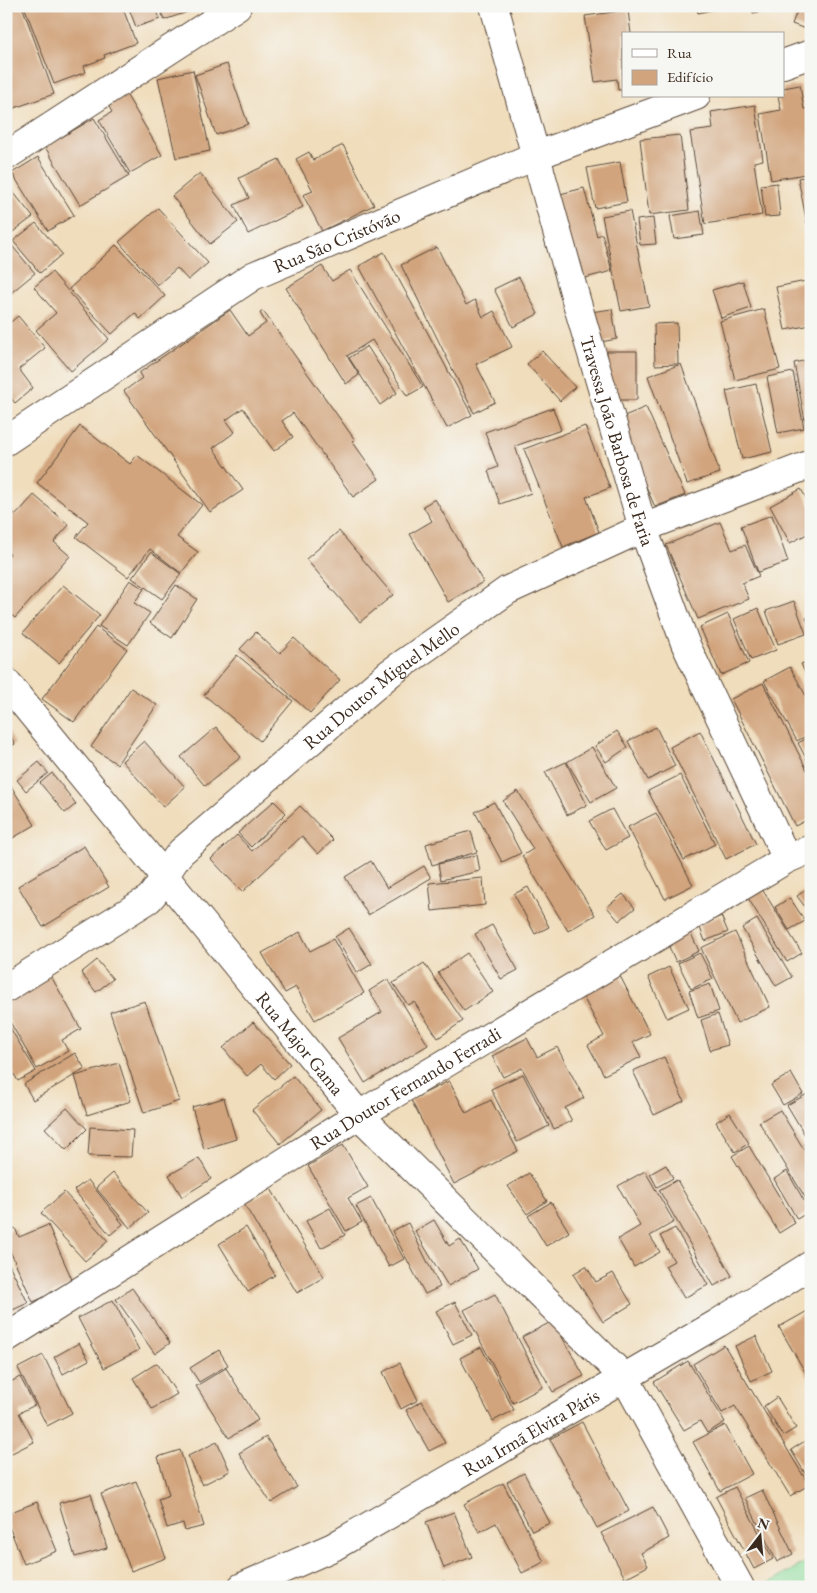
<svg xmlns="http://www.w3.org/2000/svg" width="817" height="1593" font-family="'EB Garamond',serif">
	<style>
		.green { fill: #8cdb9a; stroke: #64825c }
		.building { fill: #d1a47d }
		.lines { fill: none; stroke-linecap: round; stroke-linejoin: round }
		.minor-casing { stroke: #564536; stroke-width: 30 }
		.tertiary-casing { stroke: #564536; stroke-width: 30 }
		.minor { stroke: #fff; stroke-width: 28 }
		.tertiary { stroke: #fff; stroke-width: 28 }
		.labels { text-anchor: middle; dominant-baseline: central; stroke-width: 4.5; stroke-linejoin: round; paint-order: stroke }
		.street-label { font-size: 19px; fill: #3b2a1e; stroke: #f6f6f2 }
	</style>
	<rect width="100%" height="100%" fill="#f6f6f2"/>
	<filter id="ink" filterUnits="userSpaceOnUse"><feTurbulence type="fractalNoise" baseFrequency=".02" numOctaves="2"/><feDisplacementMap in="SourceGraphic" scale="10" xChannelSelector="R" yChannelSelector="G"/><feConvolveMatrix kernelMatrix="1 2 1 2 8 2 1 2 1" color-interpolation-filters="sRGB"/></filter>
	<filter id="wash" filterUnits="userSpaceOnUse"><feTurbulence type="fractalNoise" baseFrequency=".0096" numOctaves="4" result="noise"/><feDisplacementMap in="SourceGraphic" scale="20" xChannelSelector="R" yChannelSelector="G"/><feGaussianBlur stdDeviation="1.12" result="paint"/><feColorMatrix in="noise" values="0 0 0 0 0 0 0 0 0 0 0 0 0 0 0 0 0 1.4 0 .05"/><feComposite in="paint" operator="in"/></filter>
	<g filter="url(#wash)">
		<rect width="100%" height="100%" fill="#f0ddbc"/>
		<polygon class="green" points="811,1559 811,1587 762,1587"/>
		<g id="blocks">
			<g class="building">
				<polygon points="6,6 22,6 54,94 6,111"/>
				<polygon points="24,6 122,6 136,43 104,55 105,58 84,66 86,72 54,84"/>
				<polygon points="128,6 155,6 160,19 136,27"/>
				<polygon points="159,6 198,6 199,8 164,20"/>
				<polygon points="696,6 724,6 724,7 698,13"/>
				<polygon points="752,6 771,6 771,10 753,13"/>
				<polygon points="799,6 811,6 811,31 792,24"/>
				<polygon points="628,10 631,34 623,34 623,90 618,90 617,79 595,82 585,16"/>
				<polygon points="227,64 248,124 216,135 195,75"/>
				<polygon points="193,70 210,151 176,158 158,78"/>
				<polygon points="800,85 804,109 811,108 811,173 771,180 760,114 781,110 778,96 783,96 783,88"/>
				<polygon points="126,94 162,155 130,173 99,120 112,112 108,105"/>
				<polygon points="755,105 763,160 754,162 762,215 705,224 690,132 713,129 711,112"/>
				<polygon points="94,118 129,176 80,205 45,147"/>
				<polygon points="680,135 689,210 649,215 640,139"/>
				<polygon points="343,145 374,205 322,231 303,195 313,191 296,159 309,152 313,160"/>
				<polygon points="38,157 74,215 48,231 12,173"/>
				<polygon points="279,159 303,207 248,234 234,205 249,198 239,178"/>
				<polygon points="620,162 627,202 595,208 587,168"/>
				<polygon points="200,173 238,222 210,244 172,196"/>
				<polygon points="811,176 811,223 807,224 798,178"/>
				<polygon points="6,183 33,217 6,237"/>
				<polygon points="777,183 780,216 765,217 761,185"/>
				<polygon points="584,188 597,236 602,234 612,271 585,278 580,260 570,262 552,196"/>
				<polygon points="158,208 208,263 188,280 177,268 157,285 119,242"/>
				<polygon points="630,211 649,306 621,311 602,216"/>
				<polygon points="700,211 704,235 674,239 670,216"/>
				<polygon points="653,218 656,244 640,245 637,220"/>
				<polygon points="36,223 62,254 40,273 13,241"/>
				<polygon points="8,241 35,273 6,297 6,242"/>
				<polygon points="116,245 165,296 140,319 135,313 112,334 69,289"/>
				<polygon points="437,247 466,305 475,300 483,317 494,311 512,347 476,364 495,402 474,413 401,265"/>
				<polygon points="384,252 472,415 447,428 359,266"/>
				<polygon points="322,266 332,281 350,270 423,387 407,396 372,340 347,356 359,375 346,384 286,288"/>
				<polygon points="52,272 109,339 71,371 36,330 56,313 34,287"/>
				<polygon points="519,277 538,314 513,327 494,289"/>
				<polygon points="811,280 811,325 785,330 776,287"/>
				<polygon points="743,281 751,308 721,318 712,290"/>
				<polygon points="612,309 617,339 595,343 590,312"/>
				<polygon points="764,309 780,369 735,380 720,321"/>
				<polygon points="230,310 248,336 266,323 260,313 263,311 355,440 352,441 379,479 353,497 293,413 282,421 293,437 274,451 243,408 226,420 235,432 213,448 243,490 210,512 124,391 142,378 139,373"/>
				<polygon points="18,316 45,348 19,369 33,388 15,403 6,393 6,326"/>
				<polygon points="677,323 678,364 655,365 654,324"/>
				<polygon points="367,346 397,393 380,405 349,358"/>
				<polygon points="542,351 575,387 560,401 527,364"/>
				<polygon points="607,351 637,351 637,400 608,400"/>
				<polygon points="811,359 811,430 807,431 794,363"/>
				<polygon points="681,364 720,473 687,484 648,376"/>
				<polygon points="793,372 804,428 778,433 767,377"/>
				<polygon points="756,384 772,452 742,459 726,391"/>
				<polygon points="646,407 685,495 655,507 617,419"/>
				<polygon points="553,408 561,430 515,446 531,493 500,504 488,471 498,467 485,432"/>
				<polygon points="80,426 130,464 137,455 202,505 177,537 198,552 181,573 150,549 128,577 76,537 88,522 37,483"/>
				<polygon points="585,426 610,488 586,497 599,532 563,547 524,449"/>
				<polygon points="801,489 811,507 811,532 790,543 770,506"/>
				<polygon points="34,495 69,525 54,542 70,556 15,618 6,610 6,559 10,554 6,551 6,507 16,515"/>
				<polygon points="435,499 483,582 448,602 410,534 432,521 423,506"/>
				<polygon points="772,515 788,562 758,572 741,526"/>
				<polygon points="720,522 732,550 745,545 759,576 742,583 749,599 698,619 666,545"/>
				<polygon points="339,531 393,595 360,622 306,559"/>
				<polygon points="151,552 181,574 162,599 132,578"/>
				<polygon points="130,580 144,589 134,603 150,613 128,645 99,626"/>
				<polygon points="63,585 100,615 59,663 23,633"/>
				<polygon points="176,585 197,599 172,638 150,623"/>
				<polygon points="794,601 806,634 778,644 766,611"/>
				<polygon points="758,608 776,650 751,660 734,619"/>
				<polygon points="728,614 749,663 721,675 700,627"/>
				<polygon points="811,616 811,631 806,618"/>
				<polygon points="96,627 127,649 74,722 42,699"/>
				<polygon points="256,632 279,654 294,638 340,680 310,713 240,649"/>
				<polygon points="237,655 293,701 260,741 204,695"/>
				<polygon points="811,660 811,686 801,664"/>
				<polygon points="790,667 811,705 811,733 797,741 764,681"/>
				<polygon points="763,683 811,778 811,818 795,826 731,699"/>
				<polygon points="131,688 157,705 117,764 91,747"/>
				<polygon points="216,727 241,757 205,786 181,757"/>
				<polygon points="656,727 675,766 648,780 628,741"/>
				<polygon points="6,728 15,744 6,749"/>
				<polygon points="617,731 628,747 606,762 595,746"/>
				<polygon points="700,731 756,844 726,859 670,747"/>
				<polygon points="811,736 811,768 798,743"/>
				<polygon points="144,741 185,787 163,807 122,761"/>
				<polygon points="592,747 616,788 591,802 567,762"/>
				<polygon points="39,762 48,773 26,791 17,780"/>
				<polygon points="566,762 587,805 567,815 545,772"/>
				<polygon points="52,773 76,804 65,813 40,783"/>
				<polygon points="680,775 715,844 684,860 648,791"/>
				<polygon points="11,786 35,825 6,842 6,789"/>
				<polygon points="518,791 595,915 568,931 522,856 533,849 503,801"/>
				<polygon points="274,801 286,813 251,847 238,833"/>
				<polygon points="494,802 521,853 502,862 475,812"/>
				<polygon points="300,806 333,840 318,854 302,836 242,892 211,859 237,835 252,851"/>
				<polygon points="612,809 628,838 606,850 589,821"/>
				<polygon points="656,813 693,885 665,899 628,827"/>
				<polygon points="471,831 477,852 432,865 426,844"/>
				<polygon points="84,846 109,887 43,927 18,886"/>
				<polygon points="477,855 480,871 441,880 438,864"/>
				<polygon points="371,861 387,888 424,866 431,878 368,915 345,877"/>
				<polygon points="483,878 485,905 432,911 429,883"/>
				<polygon points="811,886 811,915 797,896"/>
				<polygon points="528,887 549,927 535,934 514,894"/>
				<polygon points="762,889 802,953 787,962 748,898"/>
				<polygon points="623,894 635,908 619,921 607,907"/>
				<polygon points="790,898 805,921 789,930 775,907"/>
				<polygon points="721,916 728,932 705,941 699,925"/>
				<polygon points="757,919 792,977 776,986 742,928"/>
				<polygon points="492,925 518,970 501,979 475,934"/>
				<polygon points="688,927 699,951 676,962 665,938"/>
				<polygon points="349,928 372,964 357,973 335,937"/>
				<polygon points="300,932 310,951 333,939 364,993 315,1020 296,987 285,993 262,953"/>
				<polygon points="735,932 770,1007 737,1023 701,948"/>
				<polygon points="467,953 493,992 464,1011 438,973"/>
				<polygon points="700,953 713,979 691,989 678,963"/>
				<polygon points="97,960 113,979 96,992 81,973"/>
				<polygon points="424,963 463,1021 438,1038 414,1002 408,1005 393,983"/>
				<polygon points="669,967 689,1008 667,1018 648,977"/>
				<polygon points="48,971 81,1029 62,1040 68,1051 37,1069 6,1015 6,995"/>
				<polygon points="620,976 650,1034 633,1042 641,1057 604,1075 588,1045 604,1036 582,995"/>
				<polygon points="388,979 428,1045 365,1083 338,1038 382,1012 369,991"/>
				<polygon points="710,984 719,1011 698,1018 689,991"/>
				<polygon points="145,1001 179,1101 144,1113 110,1012"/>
				<polygon points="718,1014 728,1045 710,1050 701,1020"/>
				<polygon points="6,1021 36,1071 18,1081 6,1061"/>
				<polygon points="253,1022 290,1064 274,1079 261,1064 247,1076 223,1048"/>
				<polygon points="527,1038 537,1057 557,1047 584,1098 565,1108 572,1121 554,1129 522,1068 503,1077 492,1056"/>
				<polygon points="75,1053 85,1069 33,1100 24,1084"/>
				<polygon points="664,1057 684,1101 654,1115 633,1071"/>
				<polygon points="119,1063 131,1101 87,1115 75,1076"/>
				<polygon points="791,1073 803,1094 783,1105 771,1085"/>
				<polygon points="523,1074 549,1126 517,1142 491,1089"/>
				<polygon points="293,1076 321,1110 280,1144 252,1110"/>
				<polygon points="449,1081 466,1113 491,1100 518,1151 454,1184 411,1100"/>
				<polygon points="811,1092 811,1139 808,1140 787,1105"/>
				<polygon points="224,1098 236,1139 204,1149 192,1107"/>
				<polygon points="67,1108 87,1129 66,1150 45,1128"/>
				<polygon points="780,1110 811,1161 811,1207 759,1122"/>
				<polygon points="730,1113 749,1143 735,1152 716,1122"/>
				<polygon points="90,1127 133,1130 131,1157 88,1156"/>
				<polygon points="811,1140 811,1155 804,1144"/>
				<polygon points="343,1145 368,1187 348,1198 362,1222 346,1231 308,1166"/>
				<polygon points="749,1146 795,1223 779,1233 732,1156"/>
				<polygon points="199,1158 211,1179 182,1197 169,1175"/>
				<polygon points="666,1165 673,1178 657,1187 650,1174"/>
				<polygon points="645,1171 674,1222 650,1236 660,1252 634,1267 618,1239 640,1226 618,1186"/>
				<polygon points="787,1171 810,1211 797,1219 774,1179"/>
				<polygon points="113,1173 148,1213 130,1228 96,1188"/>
				<polygon points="529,1173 547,1201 527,1214 508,1186"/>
				<polygon points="88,1180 123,1224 110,1235 74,1190"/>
				<polygon points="677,1180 732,1276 714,1286 659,1190"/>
				<polygon points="271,1189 324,1277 297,1293 244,1204"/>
				<polygon points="64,1192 108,1241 85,1261 41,1213"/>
				<polygon points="371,1198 404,1259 389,1267 356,1206"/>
				<polygon points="551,1202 569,1232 546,1246 528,1216"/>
				<polygon points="330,1208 345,1235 321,1248 306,1221"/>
				<polygon points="434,1220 449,1246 460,1239 478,1269 448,1286 415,1231"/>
				<polygon points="408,1223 440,1287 425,1294 392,1231"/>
				<polygon points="48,1225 74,1284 33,1302 6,1242 6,1232 15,1228 19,1237"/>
				<polygon points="246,1227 275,1275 248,1292 219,1244"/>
				<polygon points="675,1228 708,1285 684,1298 665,1266 674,1261 660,1236"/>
				<polygon points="6,1258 28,1303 6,1313"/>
				<polygon points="586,1266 596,1282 613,1273 632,1304 603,1322 573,1274"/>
				<polygon points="132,1288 170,1343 155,1354 116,1299"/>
				<polygon points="495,1294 543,1387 513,1403 464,1310"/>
				<polygon points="113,1300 139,1350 104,1368 78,1318"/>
				<polygon points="455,1302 472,1335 453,1344 436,1311"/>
				<polygon points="811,1309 811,1382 779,1327"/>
				<polygon points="553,1321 584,1376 553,1392 522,1337"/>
				<polygon points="756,1336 772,1371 751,1381 735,1346"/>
				<polygon points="79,1343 89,1360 63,1374 54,1357"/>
				<polygon points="724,1345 809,1485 790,1496 735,1406 722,1413 693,1364"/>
				<polygon points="481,1347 514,1410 493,1421 460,1358"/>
				<polygon points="219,1350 228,1365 199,1382 190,1368"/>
				<polygon points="43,1355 72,1413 47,1426 18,1368"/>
				<polygon points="688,1361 725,1422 707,1433 700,1421 684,1430 654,1382"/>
				<polygon points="157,1363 177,1394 152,1409 133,1378"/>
				<polygon points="400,1363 418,1400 401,1409 383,1372"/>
				<polygon points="226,1368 258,1420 229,1438 196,1386"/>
				<polygon points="20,1377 35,1405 19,1413 34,1442 6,1456 6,1384"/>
				<polygon points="777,1397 796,1428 783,1436 764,1406"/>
				<polygon points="422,1401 445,1443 429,1451 406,1410"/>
				<polygon points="582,1422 629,1511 597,1528 550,1439"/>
				<polygon points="725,1425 752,1474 720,1491 693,1442"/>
				<polygon points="266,1437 297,1487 271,1503 239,1453"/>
				<polygon points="805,1441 811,1450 811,1483 791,1450"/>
				<polygon points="217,1442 230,1471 202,1485 188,1456"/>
				<polygon points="180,1450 204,1526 185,1531 183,1523 167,1528 158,1499 169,1495 158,1457"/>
				<polygon points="524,1473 550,1523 532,1531 507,1482"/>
				<polygon points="136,1481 166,1558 131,1571 101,1494"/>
				<polygon points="503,1483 544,1562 522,1573 496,1523 479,1532 464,1504"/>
				<polygon points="735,1487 773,1559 754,1569 716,1497"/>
				<polygon points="762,1490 793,1554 777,1562 745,1498"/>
				<polygon points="91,1494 107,1548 75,1557 59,1503"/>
				<polygon points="37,1502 57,1551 24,1564 6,1519 6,1514"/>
				<polygon points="653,1507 669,1538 641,1553 648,1566 625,1578 601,1533"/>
				<polygon points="454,1512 472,1557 444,1568 426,1522"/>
				<polygon points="444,1581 447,1587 434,1587"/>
			</g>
		</g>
	</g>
	<g filter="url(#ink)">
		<use href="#blocks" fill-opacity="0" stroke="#564536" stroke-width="1"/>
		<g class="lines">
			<g class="minor-casing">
				<g id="minor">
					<path id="s1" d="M494,6l83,297 66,225 42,115 102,216"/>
					<polyline points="783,64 811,54"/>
					<polyline points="6,156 237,6"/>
					<path id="s2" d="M6,441l247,-165 282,-120 161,-60"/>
					<path id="s3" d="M6,988l143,-89c13,-14 19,-32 32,-47l209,-179 118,-83 135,-62 168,-64"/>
					<path id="s4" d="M6,1338l353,-223 428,-256 24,-10"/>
					<path id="s5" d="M242,1587l91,-40 385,-224 93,-58"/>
				</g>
			</g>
			<g class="tertiary-casing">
				<g id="tertiary">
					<path id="s6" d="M6,682l353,433 266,263 115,209"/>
				</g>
			</g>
			<use href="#minor" class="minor"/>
			<use href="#tertiary" class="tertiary"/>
		</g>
	</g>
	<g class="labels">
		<g class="street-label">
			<text stroke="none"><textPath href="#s2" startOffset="388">Rua São Cristóvão</textPath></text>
			<text stroke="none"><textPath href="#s1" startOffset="452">Travessa João Barbosa de Faria</textPath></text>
			<text stroke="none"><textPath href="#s3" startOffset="486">Rua Doutor Miguel Mello</textPath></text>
			<text stroke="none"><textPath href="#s6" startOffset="466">Rua Major Gama</textPath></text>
			<text stroke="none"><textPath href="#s4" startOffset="471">Rua Doutor Fernando Ferradi</textPath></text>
			<text stroke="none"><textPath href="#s5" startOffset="328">Rua Irmã Elvira Páris</textPath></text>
		</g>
	</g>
	<rect width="817" height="1593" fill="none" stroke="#f6f6f2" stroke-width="25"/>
	<rect x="622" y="32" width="162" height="65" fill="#f6f6f2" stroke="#aba49d"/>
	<rect x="632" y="49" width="25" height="8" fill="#ffffff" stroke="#aba49d"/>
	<text x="667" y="58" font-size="15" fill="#3b2a1e">Rua</text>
	<rect x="632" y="70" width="25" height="15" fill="#d1a47d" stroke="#aba49d"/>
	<text x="667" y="82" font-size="15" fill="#3b2a1e">Edifício</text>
	<g transform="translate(760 1536) rotate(16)" stroke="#f6f6f2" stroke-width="4" paint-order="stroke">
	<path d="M0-4L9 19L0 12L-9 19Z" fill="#3b2a1e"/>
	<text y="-8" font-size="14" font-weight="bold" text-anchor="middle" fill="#3b2a1e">N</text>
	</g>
</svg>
